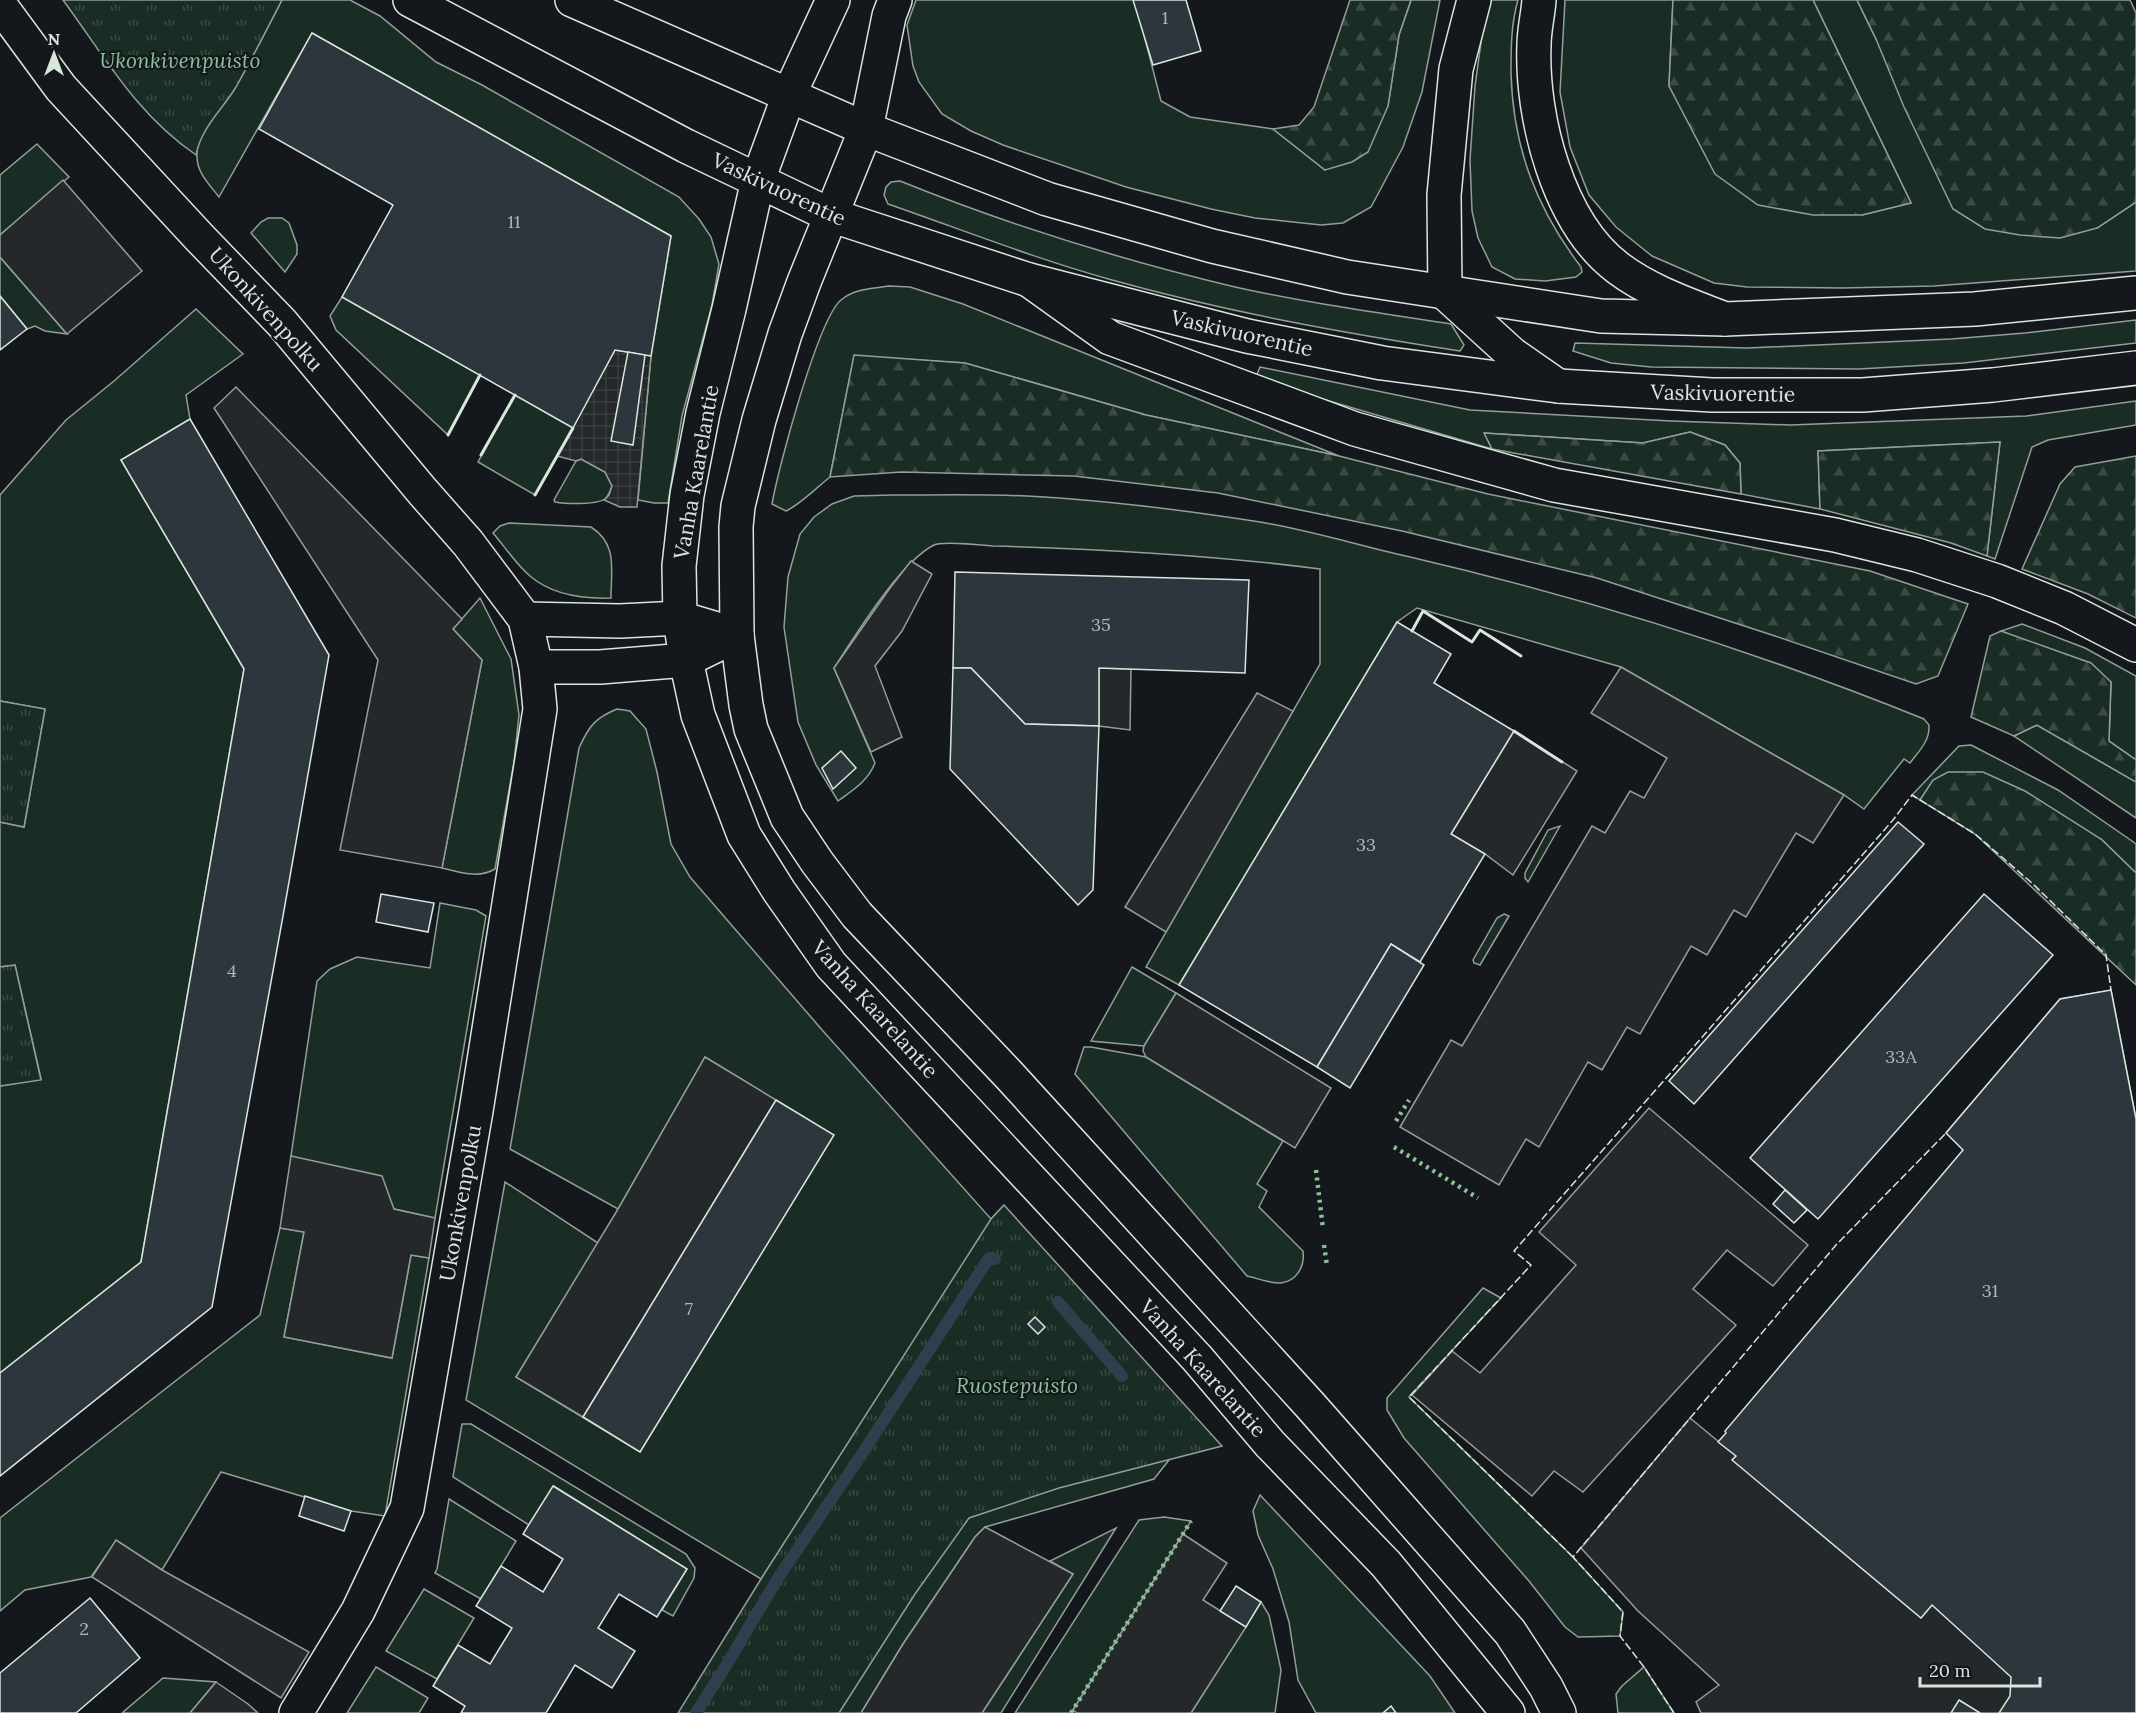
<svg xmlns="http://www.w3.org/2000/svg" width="2136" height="1713" font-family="Lora,serif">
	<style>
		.grass { fill: #1a2d24; stroke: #939e99; stroke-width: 1.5 }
		.forest { fill: url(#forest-firs); stroke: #939e99; stroke-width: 1.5 }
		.park { fill: url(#park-tufts); stroke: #939e99; stroke-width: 1.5 }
		.parking { fill: #24282b; stroke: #939e99; stroke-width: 1.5 }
		.plaza { fill: url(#plaza-grid); stroke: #939e99; stroke-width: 1.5 }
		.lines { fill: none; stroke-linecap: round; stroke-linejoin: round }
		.stream { stroke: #2f3f4d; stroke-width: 12 }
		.building { fill: #2c363c; stroke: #d8e6dc; stroke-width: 1.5 }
		.street-casing { stroke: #d8e6dc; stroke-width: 36 }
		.secondary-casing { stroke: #d8e6dc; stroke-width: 36 }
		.highway-casing { stroke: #d8e6dc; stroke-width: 36 }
		.street { stroke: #14181c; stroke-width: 33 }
		.secondary { stroke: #14181c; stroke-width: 33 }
		.highway { stroke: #14181c; stroke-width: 33 }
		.hedge { stroke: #8ac095; stroke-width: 4.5; stroke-dasharray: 3 4.5; stroke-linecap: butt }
		.fence { stroke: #d8e6dc; stroke-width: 1.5; stroke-dasharray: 8 3; stroke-linecap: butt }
		.wall { stroke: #d8e6dc; stroke-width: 3 }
		.labels { text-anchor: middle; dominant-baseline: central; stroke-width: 4.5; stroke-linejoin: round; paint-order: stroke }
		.number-label { font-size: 18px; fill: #adbab4 }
		.park-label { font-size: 21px; font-style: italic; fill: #8ac095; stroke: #14181c }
		.street-label { font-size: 21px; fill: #d8e6dc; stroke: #14181c }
	</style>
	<defs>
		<pattern id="forest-firs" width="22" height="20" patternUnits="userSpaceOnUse" patternTransform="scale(1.5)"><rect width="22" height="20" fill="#1a2d24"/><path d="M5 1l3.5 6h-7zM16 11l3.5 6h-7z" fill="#3b4b43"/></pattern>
		<pattern id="park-tufts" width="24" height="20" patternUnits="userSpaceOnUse" patternTransform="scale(1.5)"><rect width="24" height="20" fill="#1a2d24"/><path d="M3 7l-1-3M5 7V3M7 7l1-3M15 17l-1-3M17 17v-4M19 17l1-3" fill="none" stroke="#3b4b43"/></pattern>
		<pattern id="plaza-grid" width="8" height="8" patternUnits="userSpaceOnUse" patternTransform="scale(1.5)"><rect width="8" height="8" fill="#24282b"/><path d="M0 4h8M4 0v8" fill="none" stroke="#393d3f"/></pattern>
	</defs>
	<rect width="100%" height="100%" fill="#14181c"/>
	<g class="grass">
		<path d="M282,0h68l30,16 56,46 46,23 197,112 20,22 12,18 8,27 -7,41 -30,111 -14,87h-14l-16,-3 13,-144 20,-120 -359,-203 -93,164c-9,-12 -22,-24 -22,-40 -2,-27 27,-49 39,-71 16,-28 31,-57 46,-86z"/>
		<polygon points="916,0 1135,0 1161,101 1190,117 1273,129 1325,170 1388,106 1399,35 1411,0 1440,0 1422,92 1403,147 1371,207 1343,223 1321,225 1255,218 1211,209 1126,187 1003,145 971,131 942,114 919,82 913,66 907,25"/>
		<path d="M1490,0h28c-7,24 -7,48 -7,73 2,74 25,135 70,194l1,5 -6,5 -31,4 -30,-2 -23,-12 -14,-29 -6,-27 -2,-51 5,-74 9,-65z"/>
		<polygon points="1565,0 1673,0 1669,86 1862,215 1911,203 1813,0 1857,0 1876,39 2097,228 2136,202 2136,271 1934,286 1842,288 1747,287 1714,283 1652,256 1616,227 1589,195 1570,147 1560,92"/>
		<polygon points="37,144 69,177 0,235 0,175"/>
		<path d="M900,181c109,44 222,79 335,106 72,16 144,26 216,37l13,21 -4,6c-117,-18 -233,-39 -348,-71 -76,-21 -149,-50 -224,-76l-4,-9 2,-8 5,-5z"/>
		<polygon points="268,218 282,218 289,223 297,245 297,254 285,272 251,233 261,222"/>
		<polygon points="0,257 67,334 45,331 35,326 27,329 0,296"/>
		<path d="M889,286l21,1 53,17 376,152 -193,-41 -181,-52 -111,-7 -24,121c-14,11 -29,27 -44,34l-14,-7c6,-35 46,-185 69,-204 13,-11 32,-12 48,-14z"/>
		<polygon points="342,297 480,375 448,435 336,330 330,316"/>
		<polygon points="196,309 243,354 186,395 190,419 121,460 244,669 141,1262 0,1373 0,1086 41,1079 15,965 0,967 0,822 24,827 45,709 0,701 0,495 66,420 114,381"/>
		<polygon points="2136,320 2136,343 1964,363 1859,369 1651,367 1611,363 1573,351 1575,343 1747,348 1951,339 2025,333"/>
		<polygon points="1260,367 1470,410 1671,421 1790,425 2026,416 2136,401 2136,425 2048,440 2032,447 1995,559 1987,556 2000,442 1818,451 1820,509 1741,494 1740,463 1725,445 1690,432 1643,443 1485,433 1492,449 1255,379"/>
		<polygon points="515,395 573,428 535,495 478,462"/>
		<path d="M581,459l24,13 7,14c-2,5 -3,9 -7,13 -9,6 -39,5 -50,3l-1,-2 22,-39z"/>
		<path d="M894,495c44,0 89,-1 133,1 78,4 156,14 233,26 49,8 97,23 146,34 176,41 350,95 518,163l5,6c1,16 -10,26 -19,38l-6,-4 -40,50 -20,-14 -223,-128 -204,-59 -20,14 -218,363 -33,-18 174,-303v-95c-108,-14 -218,-20 -327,-23 -11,-1 -51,-5 -59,-1 -34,17 -79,91 -100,123l41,95c-7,18 -22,27 -37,38l-22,-36 -18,-43 -14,-95 4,-50 12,-43 14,-17 18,-13 22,-8z"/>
		<path d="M509,523l82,4c27,17 20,43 20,71 -28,1 -59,-3 -81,-22 -14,-12 -25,-29 -37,-43l7,-7z"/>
		<path d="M480,598l31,61 8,56 -5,47 -19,107c-17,10 -35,3 -53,-1l40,-208 -29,-31z"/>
		<polygon points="2022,624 2085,648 2136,676 2136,760 2109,741 2111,682 2001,631"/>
		<path d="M617,709l13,2 16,18 11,43 14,72 19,33 133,154 168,188 13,-14 -28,39 -215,335 -295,-179 39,-218 93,61 -82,134 124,75 193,-316 -128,-79 -87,152 -108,-60 69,-401c10,-22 16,-30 38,-39z"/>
		<polygon points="2037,725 2136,782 2136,818 2014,736"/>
		<polygon points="1971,745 2058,790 2132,841 2136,844 2136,873 2101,839 1933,781 1920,800 1912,795 1959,746"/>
		<polygon points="1560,826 1528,882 1525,878 1525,873 1548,830"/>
		<polygon points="440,903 476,910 486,916 435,1218 394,1209 291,1156 317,981 330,969 357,957 430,968"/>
		<polygon points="1504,914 1509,916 1480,965 1474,963 1473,960 1497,918"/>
		<polygon points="1132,967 1176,993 1144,1046 1091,1041"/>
		<path d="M1084,1047h7l55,10 137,84 -26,43 10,7 -8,16 44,44c2,15 -6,30 -22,32 -10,1 -24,-5 -34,-7l-172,-202z"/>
		<polygon points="280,1228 304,1232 284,1337 392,1358 411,1255 429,1258 385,1516 351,1511 221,1472 162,1570 116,1541 91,1577 25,1590 0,1611 0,1518 260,1315"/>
		<polygon points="1483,1288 1501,1298 1409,1397 1573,1557 1623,1612 1620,1636 1578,1637 1565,1627 1529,1581 1404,1438 1387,1410 1387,1398"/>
		<polygon points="462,1424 471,1424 686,1554 695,1568 694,1578 673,1616 662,1610 687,1569 554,1486 529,1525 453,1477"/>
		<polygon points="937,1434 1169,1460 1154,1479 985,1527 975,1537 903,1644 861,1713 762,1713"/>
		<polygon points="1260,1495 1430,1676 1455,1713 1396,1713 1391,1707 1383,1713 1316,1713 1298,1680 1289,1622 1273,1569 1258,1535 1253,1511"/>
		<polygon points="449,1499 516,1541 481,1599 435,1573 437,1569"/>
		<polygon points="1164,1517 1191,1521 1071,1713 1015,1713 1139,1520"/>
		<polygon points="1116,1528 1001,1713 982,1713 1073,1574 1050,1561"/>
		<polygon points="424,1589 474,1618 437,1679 386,1651"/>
		<polygon points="1261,1602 1269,1615 1281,1670 1275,1713 1191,1713"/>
		<polygon points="376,1667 428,1698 419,1713 347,1713"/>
		<polygon points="1644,1667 1674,1713 1618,1713 1616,1694 1622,1686"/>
		<polygon points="163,1678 216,1682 190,1713 122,1713"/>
	</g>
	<g class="forest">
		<polygon points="1350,0 1411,0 1399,35 1388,106 1368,152 1352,162 1325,170 1273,129 1299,125 1314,107"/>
		<polygon points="1673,0 1813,0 1911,203 1862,215 1813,215 1758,205 1715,174 1669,86"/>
		<polygon points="1857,0 2130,0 2136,13 2136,202 2097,228 2060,238 2020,235 1985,229 1953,209 1904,107 1876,39"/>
		<polygon points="854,355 965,363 1146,415 1339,456 1488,494 1870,571 1968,604 1938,676 1916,684 1772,635 1597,578 1402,531 1218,493 1074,476 901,472 830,477"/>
		<polygon points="1690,432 1725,445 1740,463 1741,494 1492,449 1484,433 1643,443"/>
		<polygon points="2000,442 1987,556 1951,543 1820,509 1818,451"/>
		<polygon points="2136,456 2136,618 2088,594 2022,569 2060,484 2075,467"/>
		<polygon points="2001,631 2091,663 2111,682 2109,741 2136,760 2136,782 2037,725 2014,736 1971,717 1990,636"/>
		<polygon points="1948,772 1983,772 2025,791 2101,839 2136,873 2136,985 1975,834 1920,800 1933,780"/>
	</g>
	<g class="park">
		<path d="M63,0h219c-15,29 -30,59 -46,87 -14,23 -35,41 -40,68 -60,-41 -91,-98 -133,-155z"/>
		<polygon points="0,701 45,709 24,827 0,822"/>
		<polygon points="15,965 41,1080 0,1086 0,967"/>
		<polygon points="1004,1205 1222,1446 1059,1488 969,1518 915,1594 839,1713 678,1713 761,1579 991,1219"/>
	</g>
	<g class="parking">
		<polygon points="63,180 142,271 67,334 0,257 0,235"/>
		<polygon points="236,387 462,619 453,629 482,660 442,868 340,850 378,660 214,408"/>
		<polygon points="911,561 932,574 902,631 875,666 902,737 871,752 834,668 890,588"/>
		<polygon points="1621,667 1844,795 1813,843 1796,833 1746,917 1734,910 1707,955 1691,946 1640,1034 1627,1027 1602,1070 1588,1062 1539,1147 1526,1139 1499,1185 1400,1127 1451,1040 1462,1046 1592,826 1605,833 1630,791 1644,798 1667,758 1591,713"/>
		<polygon points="1099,668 1131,669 1130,730 1099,726"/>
		<polygon points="1257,693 1293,711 1166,932 1125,907"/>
		<polygon points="1514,731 1577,771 1513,875 1485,854 1451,834"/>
		<polygon points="2111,990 2136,1119 2136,1713 1980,1713 1960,1701 1951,1713 1701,1713 1696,1702 1719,1685 1638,1611 1581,1548 1690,1418 1736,1456 1733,1460 1921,1618 2041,1477 2133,1294 1946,1133 2060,999"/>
		<polygon points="1176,993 1331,1088 1295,1148 1146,1057 1143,1051 1144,1046"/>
		<polygon points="705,1057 776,1100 583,1417 516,1377 618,1209"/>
		<polygon points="1649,1108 1808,1245 1773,1286 1727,1250 1693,1289 1736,1325 1583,1492 1554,1471 1532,1496 1412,1395 1452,1351 1480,1373 1576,1265 1539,1232"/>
		<polygon points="291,1156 382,1176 394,1209 435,1218 429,1258 411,1255 392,1358 284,1337 304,1232 280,1228"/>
		<polygon points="985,1527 1073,1574 982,1713 861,1713 903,1644 975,1537"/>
		<polygon points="1183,1534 1227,1563 1203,1600 1246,1627 1191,1713 1077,1713 1073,1710"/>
		<polygon points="116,1540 162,1570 309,1652 281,1698 92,1577"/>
		<polygon points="216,1682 248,1704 258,1713 190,1713"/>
	</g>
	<polygon class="plaza" points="615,350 651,356 637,507 620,507 604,500 609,495 612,486 605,472 581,459 576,461 557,456"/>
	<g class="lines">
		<g class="stream">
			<polyline points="1058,1302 1122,1376"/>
			<polyline points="696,1713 724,1669 778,1578 860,1457 989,1258 995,1259"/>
		</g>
	</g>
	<g class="building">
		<polygon points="1133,0 1186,0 1201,51 1153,65"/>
		<polygon points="312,33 671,236 651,356 615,350 573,428 342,297 393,205 259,129"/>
		<polygon points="0,296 27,329 0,350"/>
		<polygon points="628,352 645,355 633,445 611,441"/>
		<polygon points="190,419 329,655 283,916 212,1307 0,1476 0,1373 141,1262 244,669 121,460"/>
		<polygon points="955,572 1249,580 1245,673 1099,668 1099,726 1025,724 971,668 953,668"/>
		<polygon points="1397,622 1451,654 1434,683 1514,731 1451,834 1485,854 1420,962 1391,944 1317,1067 1179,985"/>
		<polygon points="953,668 971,668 1025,724 1099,726 1093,890 1078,905 950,769"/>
		<polygon points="841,751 856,768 833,789 822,768"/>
		<polygon points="1898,822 1924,844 1694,1104 1669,1081"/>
		<polygon points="381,894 434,903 428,932 376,922"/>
		<polygon points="1984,894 2053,955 1818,1219 1750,1158"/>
		<polygon points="1391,944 1424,965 1350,1088 1317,1067"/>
		<polygon points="2111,990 2136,1119 2136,1713 1999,1713 2010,1696 2011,1677 1932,1605 1921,1618 1732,1460 1736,1456 1718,1442 1726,1433 1725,1431 1963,1150 1946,1133 2060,999"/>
		<polygon points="776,1100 834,1135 640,1452 583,1417"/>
		<polygon points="1785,1190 1807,1210 1794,1223 1773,1204"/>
		<polygon points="1035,1317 1045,1327 1038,1334 1028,1324"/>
		<polygon points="553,1486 687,1569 657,1617 619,1594 598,1628 635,1651 612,1688 575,1665 546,1713 461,1713 465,1706 433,1686 458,1645 490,1664 512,1628 476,1606 501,1566 543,1592 563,1559 523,1534"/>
		<polygon points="305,1496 351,1511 344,1531 299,1516"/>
		<polygon points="1236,1586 1261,1602 1246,1627 1220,1611"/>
		<polygon points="90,1598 140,1658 76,1713 0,1713 0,1673"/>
		<polygon points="1959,1700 1980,1713 1951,1713"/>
		<polygon points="1391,1706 1396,1713 1383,1713"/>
	</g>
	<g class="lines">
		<g class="street-casing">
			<g id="street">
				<polyline points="0,5 61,88 199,237 282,323 423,492 468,543 525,619 536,667 540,709 476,1111 407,1508 358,1611 296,1713"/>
				<polyline points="789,95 833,0"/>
				<polyline points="866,129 889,16 895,0"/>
				<polyline points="525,619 620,621 680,618 737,635"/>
				<polyline points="536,667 600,667 686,660 737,635"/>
			</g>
		</g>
		<g class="secondary-casing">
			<g id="secondary">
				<polyline points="410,0 686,146 830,215 1029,280 1247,336 1382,363 1558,386 1712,395 1863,395 1993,385 2136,368"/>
				<polyline points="572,0 866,129 1047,199 1212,246 1347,277 1601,316 1725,319 1975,309 2136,293"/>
				<polyline points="789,95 758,180 729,309 703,413 687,495 679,566 680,618 686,660 698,715 744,835 779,891 831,965 1197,1358 1270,1444 1386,1564 1508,1713"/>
				<polyline points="866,129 804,282 785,334 759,420 738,506 736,527 737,635 746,705 751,729 787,817 817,862 857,915 1009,1075 1310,1405 1510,1632 1546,1687 1559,1713"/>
			</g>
		</g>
		<g class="highway-casing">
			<g id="highway">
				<polyline points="1474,0 1456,69 1444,195 1445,293 1512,354 1558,386"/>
				<path d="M1539,0c-1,15 -5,30 -5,45 -3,72 24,178 84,223 32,24 71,37 107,51"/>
				<polyline points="1029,280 1110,338 1355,429 1554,485 1835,535 1917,555 1997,581 2064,608 2136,645"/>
			</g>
		</g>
		<use href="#street" class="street"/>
		<use href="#secondary" class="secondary"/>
		<use href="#highway" class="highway"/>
		<g class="hedge">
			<polyline points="1396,1121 1409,1100"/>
			<polyline points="1394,1147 1478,1198"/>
			<polyline points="1316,1170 1323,1229"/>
			<polyline points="1324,1245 1327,1266"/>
			<polyline points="1071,1713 1191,1521"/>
		</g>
		<g class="fence">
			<polyline points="1573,1557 1409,1397 1531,1265 1514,1251 1893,820 1912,795 1975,834 2033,884 2106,955 2111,990"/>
			<polyline points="1674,1713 1644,1667 1620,1636 1623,1612 1573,1557 1836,1245 1946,1133"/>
		</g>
		<g class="wall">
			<polyline points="448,435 480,375"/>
			<polyline points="481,455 515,395"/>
			<polyline points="535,495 573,428"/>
			<polyline points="1412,631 1423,611 1472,642 1480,630 1521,656"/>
			<polyline points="1514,731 1562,762"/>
		</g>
	</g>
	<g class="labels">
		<g class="number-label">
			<text x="1165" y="17">1</text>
			<text x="514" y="221">11</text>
			<text x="1101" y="624">35</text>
			<text x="1366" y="844">33</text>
			<text x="232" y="970">4</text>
			<text x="1901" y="1056">33A</text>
			<text x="1990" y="1290">31</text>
			<text x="689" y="1308">7</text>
			<text x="84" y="1628">2</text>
		</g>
		<g class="park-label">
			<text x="180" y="60">Ukonkivenpuisto</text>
			<text x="1017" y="1385">Ruostepuisto</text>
		</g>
		<g class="street-label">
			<text transform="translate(779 189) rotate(25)">Vaskivuorentie</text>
			<text transform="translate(266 309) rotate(48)">Ukonkivenpolku</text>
			<text transform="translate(1242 333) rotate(13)">Vaskivuorentie</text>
			<text transform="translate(1723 393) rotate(1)">Vaskivuorentie</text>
			<text transform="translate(696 472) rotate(-80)">Vanha Kaarelantie</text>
			<text transform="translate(875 1009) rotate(48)">Vanha Kaarelantie</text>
			<text transform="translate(460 1203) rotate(-80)">Ukonkivenpolku</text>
			<text transform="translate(1203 1368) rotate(48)">Vanha Kaarelantie</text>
		</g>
	</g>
	<g transform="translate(54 54)" stroke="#14181c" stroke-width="4.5" paint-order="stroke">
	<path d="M0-4.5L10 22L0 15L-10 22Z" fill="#d8e6dc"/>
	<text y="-9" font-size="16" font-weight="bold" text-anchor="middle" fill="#d8e6dc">N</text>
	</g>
	<path d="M1920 1677v9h120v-9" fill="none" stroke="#d8e6dc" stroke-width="3"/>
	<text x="1929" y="1677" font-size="18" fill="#d8e6dc" stroke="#14181c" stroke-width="4.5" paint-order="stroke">20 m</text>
</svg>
